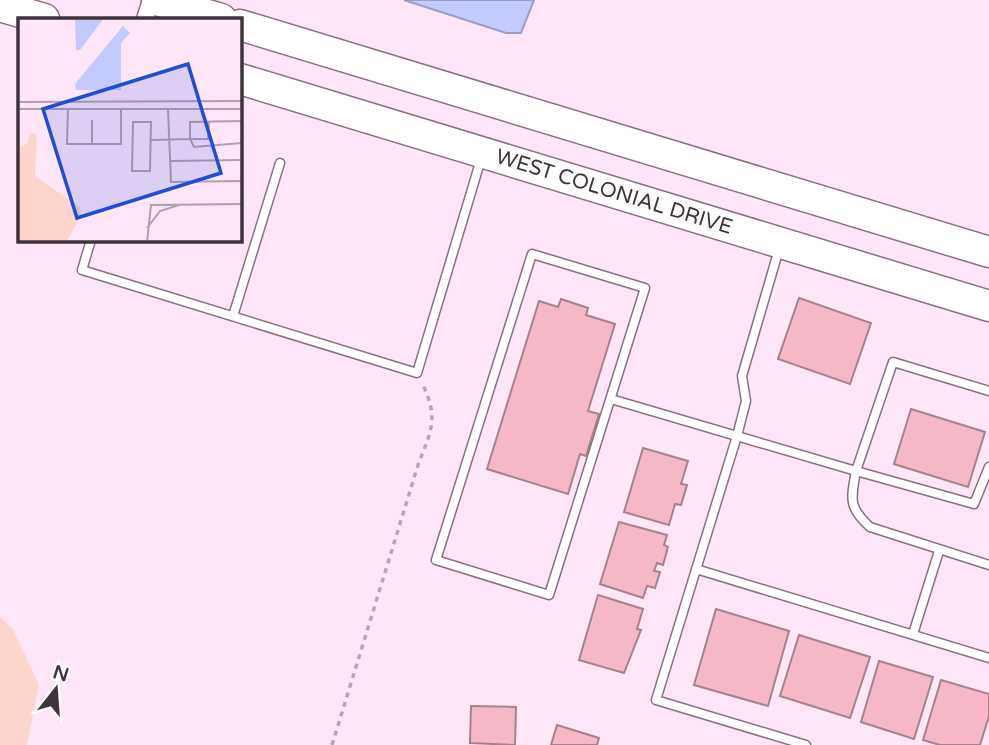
<svg xmlns="http://www.w3.org/2000/svg" width="989" height="745" font-family="'Varela Round',sans-serif">
	<style>
		.green { fill: #fdd5cd }
		.water { fill: #c3caff; stroke: #9b9dc4; stroke-width: 2 }
		.building { fill: #f6b8c7; stroke: #a6838b; stroke-width: 2 }
		.lines { fill: none; stroke-linecap: round; stroke-linejoin: round }
		.lane-casing { stroke: #896f83; stroke-width: 11 }
		.street-casing { stroke: #896f83; stroke-width: 19 }
		.highway-casing { stroke: #896f83; stroke-width: 33 }
		.path { stroke: #b9a6b4; stroke-width: 3.5; stroke-dasharray: 5 5; stroke-linecap: butt }
		.lane { stroke: #fff; stroke-width: 8 }
		.street { stroke: #fff; stroke-width: 16 }
		.highway { stroke: #fff; stroke-width: 30 }
		.labels { text-anchor: middle; dominant-baseline: central; stroke-width: 5; stroke-linejoin: round; paint-order: stroke }
		.street-label { font-size: 21px; fill: #3f343c; stroke: #fcfcfc }
		.inset-road { fill: none; stroke: #b29fad; stroke-width: 2 }
		.view { fill: #1d4ed8; fill-opacity: 0.15; stroke: #1d4ed8; stroke-width: 3.5 }
		.inset-edge { fill: none; stroke: #3f343c; stroke-width: 3.5 }
	</style>
	<rect width="100%" height="100%" fill="#fee6f8"/>
	<polygon class="green" points="0,617 13,629 39,685 27,745 0,745"/>
	<polygon class="water" points="404,0 534,0 521,33 506,33"/>
	<g class="building">
		<polygon points="799,298 871,323 850,384 778,359"/>
		<polygon points="561,299 588,308 586,315 615,324 588,411 599,414 586,456 580,454 568,494 487,469 539,301 558,307"/>
		<polygon points="911,409 985,432 968,487 894,464"/>
		<polygon points="643,448 688,461 681,484 687,485 681,505 675,504 669,525 624,512"/>
		<polygon points="619,522 667,535 664,545 668,547 663,565 657,563 654,571 660,572 655,588 647,586 643,598 600,584"/>
		<polygon points="598,595 643,609 637,629 641,630 624,673 579,660"/>
		<polygon points="716,609 789,631 768,706 694,685"/>
		<polygon points="799,635 870,657 850,718 780,696"/>
		<polygon points="879,661 933,677 914,739 861,722"/>
		<polygon points="941,680 989,694 989,716 980,745 940,745 923,740"/>
		<polygon points="471,706 516,707 515,745 470,743"/>
		<polygon points="557,725 599,738 597,745 551,745"/>
	</g>
	<g class="lines">
		<g class="lane-casing">
			<g id="lane">
				<polyline points="91,240 82,270 417,373 481,159"/>
				<polyline points="779,249 742,376 746,401 737,436 656,700 806,745"/>
				<polygon points="532,254 645,288 549,595 436,560"/>
				<polyline points="233,316 280,163"/>
				<polyline points="611,399 856,471 893,362 989,391"/>
				<path d="M989,467l-15,37 -118,-33c-5,28 -8,36 14,56l119,38"/>
				<polyline points="696,569 989,658"/>
				<polyline points="913,634 939,551"/>
			</g>
		</g>
		<g class="street-casing">
			<polyline id="street" points="145,19 151,0"/>
		</g>
		<g class="highway-casing">
			<g id="highway">
				<polyline points="157,0 221,19"/>
				<polyline points="0,6 44,19"/>
				<polyline points="240,25 989,252"/>
				<polyline points="240,79 989,306"/>
			</g>
		</g>
		<path class="path" d="M332,745l86,-280c13,-34 21,-46 5,-80"/>
		<use href="#lane" class="lane"/>
		<use href="#street" class="street"/>
		<use href="#highway" class="highway"/>
	</g>
	<g class="labels">
		<g class="street-label">
			<text transform="translate(614 192) rotate(17)">WEST COLONIAL DRIVE</text>
		</g>
	</g>
	<g transform="translate(18 18)">
		<rect width="224" height="224" fill="#fee6f8"/>
		<path d="M12,115l7,1 -2,42 45,31 1,10 -15,25h-48v-93l10,-6z" fill="#fdd5cd"/>
		<path d="M86,0l-24,32h-4l-1,-32zM105,8l7,7 -9,10v47h-45l-1,-6z" fill="#c3caff"/>
		<path class="inset-road" d="M0,84l224,-1M0,91h224M50,91l-1,35h54v-35M150,91l3,73 71,-1M74,102v24M115,104h18l-1,49h-18zM172,121l4,8 48,-4M172,121h18l1,-17M133,122l39,-1v-17l52,-1M153,143l71,-1M129,210l13,-17 19,-6M129,224l4,-37 91,-1"/>
		<path class="view" d="M170,46l33,109 -144,45 -34,-109z"/>
		<rect width="224" height="224" class="inset-edge"/>
	</g>
	<g transform="translate(56 689) rotate(17)" stroke="#fcfcfc" stroke-width="5" paint-order="stroke">
	<path d="M0-5L12 26L0 18L-12 26Z" fill="#3f343c"/>
	<text y="-10" font-size="19" font-weight="bold" text-anchor="middle" fill="#3f343c">N</text>
	</g>
</svg>
